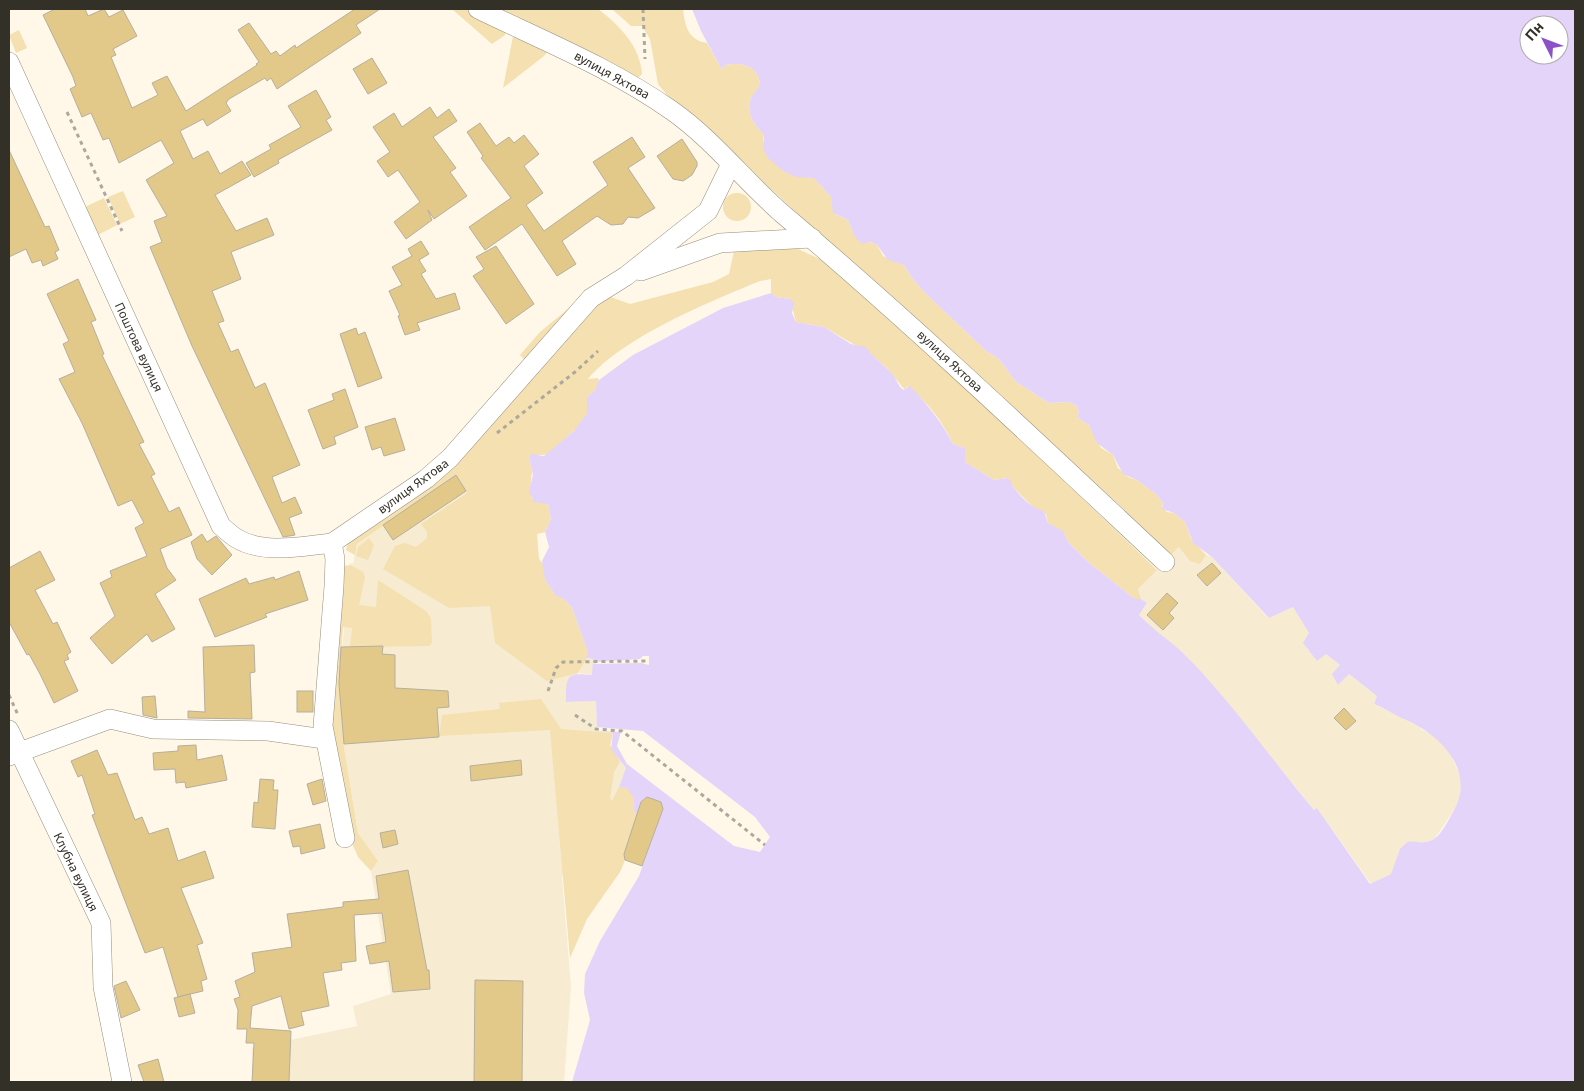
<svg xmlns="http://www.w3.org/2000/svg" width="1584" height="1091" font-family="'Noto Sans',sans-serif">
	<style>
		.built { fill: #f7ecd2 }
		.green { fill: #f4e0b0 }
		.water { fill: #e4d4f9; fill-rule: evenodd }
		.pier { fill: #fff8e9 }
		.building { fill: #e2c98a; stroke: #b6af9c }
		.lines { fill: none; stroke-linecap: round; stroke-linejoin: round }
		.minor-casing { stroke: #958d7c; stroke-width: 20 }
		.path { stroke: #ada89c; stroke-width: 3; stroke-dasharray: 4 4; stroke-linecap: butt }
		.minor { stroke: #fff; stroke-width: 19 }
		.labels { text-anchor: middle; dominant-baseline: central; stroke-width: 4; stroke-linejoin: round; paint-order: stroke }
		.street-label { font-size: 12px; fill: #333028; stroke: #fff }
	</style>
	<rect width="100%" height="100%" fill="#fff8e9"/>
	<g class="built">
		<polygon points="456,475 529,491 534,502 531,560 584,647 588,656 586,658 593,659 593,675 578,673 567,702 596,701 597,730 613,735 610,744 611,749 626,768 627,788 638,814 624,854 625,860 614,871 562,877 571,987 564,1082 252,1082 252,1048 357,1026 353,1006 391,994 371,871 378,861 358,833 344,747 339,684 350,563 353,564 357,544"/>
		<polygon points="1181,545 1212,557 1268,618 1293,607 1309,633 1307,650 1326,654 1340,665 1339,684 1349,674 1377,696 1374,704 1417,725 1423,730 1435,736 1447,748 1462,779 1458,804 1435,838 1428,842 1407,842 1403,846 1391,874 1371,884 1317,808 1315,811 1222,697 1182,652 1151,628 1139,615 1147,603 1141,599 1138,589"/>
	</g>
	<g class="green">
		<polygon points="452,9 468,9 506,28 505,35 492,44"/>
		<path d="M489,9h109c21,16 42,37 44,65l-4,4z"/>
		<path d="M612,9h71c2,17 5,31 24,34l15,27 3,-5c16,-3 33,0 35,19 -2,6 -5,8 -9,14 -6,11 3,30 13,35l-1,8 20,30 13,5 18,2 17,19 4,17 13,6c10,24 7,16 29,25l6,11 21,9 8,13 14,16 60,57 13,8 16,22 34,22 19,-1 8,3 3,7 -2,5 12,8 12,23 12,7 5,13 10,9 9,3 19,14 7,9 -1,4 5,5 7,1 11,9 6,17 15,16 -6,9 -10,-3 -11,-14 -8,8 -55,-53 -449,-407 -9,-11 -8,-45 -8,-13h-11z"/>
		<polygon points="19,30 27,48 16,53 9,35"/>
		<polygon points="514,31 551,47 544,56 503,88"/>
		<polygon points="123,191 135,217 120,224 108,197"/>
		<circle cx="737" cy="207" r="14"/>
		<polygon points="104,198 117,225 98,235 85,207"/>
		<path d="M796,248l28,13 77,65 133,127 4,-1 23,23v3l96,92 -19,19 3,10h-6l-47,-37 -19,-19 -4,-8 -17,-12 -2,-9 -12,-6 -20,-20 -6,-10 -14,2 -26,-16 -3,-3v-13l-12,-4c-10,-22 -26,-44 -46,-57l-2,3 -19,-23 -17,-14 -45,-26 -28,-5 -6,-23 -14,-2 -5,-4v-14l-11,2c-51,21 -137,56 -172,98l10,-1 1,4 -4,8 -8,7v16l-9,14 -28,26c-8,4 -14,0 -21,4l3,14 -2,20 2,8 16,5 3,15 -6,13 -8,2 2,25 5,6 1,15 9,13 10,6 8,9 16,44v4l-10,17 -31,8 -52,-38 -5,-37 -41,2 -66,-39 12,-23 10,-3 11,4 11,-9v-6l-6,-8 46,-31 -11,-18 -99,69 -2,11 -9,-5 2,-8 51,-40 206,-207 25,9 83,-22 16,-8 5,-23z"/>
		<polygon points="586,294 526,361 520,355 540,332"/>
		<polygon points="369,538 374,545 368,560 356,556 358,547"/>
		<polygon points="350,565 363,572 365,577 359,605 376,607 378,580 426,611 431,618 432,643 429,646 350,647 352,628 343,627 339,684 344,747 358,833 378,861 371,871 358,857 348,834 343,812 329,704 344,566"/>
		<polygon points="541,699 561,729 613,733 610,745 620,762 614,772 610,798 612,801 619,787 627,788 633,794 638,814 625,860 620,872 587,919 570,958 550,730 439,736 442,715 500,709 499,703"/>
	</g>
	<path class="water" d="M692,9h883v1073h-1003l18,-62 -6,-27 1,-19 15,-33 39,-65 24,-67 -2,-7 -14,-5 -6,5 -3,12 -4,-3v-13l-7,-10 -8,-1 7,-19 -15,-19 2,-16 -16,-2 -1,-30 -30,1c0,-26 0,-30 26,-27l1,-16 -7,-1 2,-6 -16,-44 -8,-9 -8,-3 -11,-16 -3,-19 7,-14 -4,-15 6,-13 -3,-15 -14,-2 -5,-11 4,-16 -4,-18 2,-3 13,2 30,-25 13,-18v-16l8,-7 4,-10 34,-25 90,-47 48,-15 5,4 14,2 4,4 -2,10 4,9 28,5 27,17 15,3c7,11 18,17 26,27 5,5 6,13 12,16l6,-4c17,18 32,36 43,58l12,4v13l3,3 26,16 14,-2c4,3 3,6 6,10 7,9 19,21 30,23l4,12 15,8 6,12 19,19 47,37h6l6,4 -8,12c13,14 29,24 43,37 48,47 89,107 132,158l3,-2 53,76 21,-10 9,-25 7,-7c8,-2 15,2 23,-1 11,-4 17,-19 23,-29 24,-41 -13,-78 -49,-93 -10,-4 -19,-11 -30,-15l3,-8 -28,-22 -11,11 -6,-11 8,-9 -14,-11 -9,7 -14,-18 6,-10 -16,-26 -24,11 -57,-61 -19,-14 -8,-21 -11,-9 -12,-4 1,-6 -7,-9 -19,-14 -14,-6 -10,-19 -16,-12 -8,-18 -12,-8 2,-5 -3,-7 -8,-3 -19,1 -34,-22 -16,-22 -13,-8 -60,-57 -14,-16 -8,-13 -16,-5 -11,-15 -7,-3 -8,2 -7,-7 -7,-17 -15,-7 -2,-16 -17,-19 -18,-1 -13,-6 -15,-13 -5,-9 1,-15c-10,-7 -19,-25 -13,-36 3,-6 7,-8 9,-14 -2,-19 -19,-22 -35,-19l-3,5 -21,-39zM1529,25h30v30h-30z"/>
	<g class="pier">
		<polygon points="643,656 649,656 649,665 641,663 593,664 593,662 640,659"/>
		<polygon points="596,727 643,731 755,817 770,837 760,852 734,846 627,764 617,746 621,732 597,731"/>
	</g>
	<g class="building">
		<polygon points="55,9 85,9 88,16 104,9 109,17 123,10 137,36 113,49 116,55 111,57 132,108 158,95 152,83 167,76 186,111 257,65 256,64 259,62 238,30 249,23 271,54 276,51 280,56 295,45 296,48 355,9 380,9 356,25 361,33 277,89 271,78 267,81 265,78 229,99 226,103 231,111 207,126 203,119 180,131 193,159 208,151 220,174 242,161 251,175 215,195 236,231 267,218 274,235 231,252 241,279 212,291 224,321 218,323 231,352 238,349 255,388 265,383 300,465 272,477 282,503 295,497 302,513 289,518 295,535 283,537 192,346 150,247 162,242 154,221 167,216 146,180 174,163 161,140 119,163 109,138 103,140 91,113 82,117 70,89 76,86 73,77 43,15"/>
		<polygon points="372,58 387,83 368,94 353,69"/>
		<polygon points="316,90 331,117 326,120 332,130 278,160 279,163 254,177 246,163 271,149 269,145 301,127 288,106"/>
		<polygon points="430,107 437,118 449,109 457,121 433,137 456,168 450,172 467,196 434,219 428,210 432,220 406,239 394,222 420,202 398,170 388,177 377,161 390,152 373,127 394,113 402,127"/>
		<polygon points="480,123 496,146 509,137 514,143 524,135 539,154 524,166 543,193 526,205 544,231 608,185 593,162 632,137 645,157 628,168 655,208 638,218 628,217 623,224 611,225 597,216 562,241 576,264 557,276 522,224 485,250 469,227 511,198 481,158 483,156 467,132"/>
		<polygon points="682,139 697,162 697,166 692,175 683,181 673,179 657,156"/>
		<polygon points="9,150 45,227 49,226 59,250 55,252 58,259 43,266 41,260 32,263 26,249 9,257"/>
		<polygon points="421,241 429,254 419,260 426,271 421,274 436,299 455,293 460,309 417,323 420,330 405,335 398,316 400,315 389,291 402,285 392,267 412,256 408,249"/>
		<polygon points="496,246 534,304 506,324 473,276 484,269 476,257"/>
		<polygon points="78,279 96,320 91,322 104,354 102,355 144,442 139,444 155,474 151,476 169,512 179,507 192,535 160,549 167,568 176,580 155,594 175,629 152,642 147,634 112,664 90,638 115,616 100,583 112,577 110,571 147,556 135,528 144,523 132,500 118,506 82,423 59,379 75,372 63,344 69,341 47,294"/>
		<polygon points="356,328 358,335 365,332 382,378 358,387 340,334"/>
		<polygon points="345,389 358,427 334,437 336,444 323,449 308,410 334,400 332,394"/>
		<polygon points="395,418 405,450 384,456 381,447 372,450 365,427"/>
		<polygon points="456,475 466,491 393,540 383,525"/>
		<polygon points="202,534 207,542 216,536 232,555 212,575 197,559 191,542"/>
		<polygon points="40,551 55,580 35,590 53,624 57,622 71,652 67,655 69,659 64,661 78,691 54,703 40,674 29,654 27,655 9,622 9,568"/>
		<polygon points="1212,563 1221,573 1207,586 1197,575"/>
		<polygon points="299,571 308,600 265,614 267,617 215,637 199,599 246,578 249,584 274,577 275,580"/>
		<polygon points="1167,593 1178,603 1169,613 1174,618 1163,630 1147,615"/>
		<polygon points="254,645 255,672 250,673 252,719 188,718 188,711 205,712 203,647"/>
		<polygon points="383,646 382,654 395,655 395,688 448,691 449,707 437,708 439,737 344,744 339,684 341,647"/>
		<rect x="297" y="691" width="16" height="21"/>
		<polygon points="155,696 157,718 143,715 142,697"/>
		<polygon points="1344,708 1356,721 1346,730 1334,718"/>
		<polygon points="196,745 197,760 222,755 227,780 186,788 185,782 176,783 175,769 154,770 153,753 178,751 178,746"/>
		<polygon points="97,750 108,775 117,773 135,820 142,817 149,834 168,828 178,861 205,851 214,878 181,888 203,943 197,945 207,979 201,981 203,991 178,997 163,947 145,953 92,815 95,814 82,775 78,777 71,761"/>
		<polygon points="521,760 522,775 471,781 470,766"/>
		<polygon points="260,779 274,780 273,790 278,790 275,829 252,827 254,802 258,803"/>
		<polygon points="322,779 326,801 313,805 307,784"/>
		<polygon points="647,797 661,802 663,809 642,866 625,860 624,854 641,802"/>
		<polygon points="320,824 325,848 301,854 300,846 293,847 289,831"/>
		<polygon points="395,830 398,844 383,848 380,833"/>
		<polygon points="408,870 427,970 429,970 430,989 393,992 389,961 370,964 366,946 386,942 382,913 354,915 356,961 341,963 342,970 323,973 329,1006 301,1012 304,1025 289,1029 281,996 252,1006 250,1028 291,1031 289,1082 252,1082 254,1043 246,1043 247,1029 237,1029 238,1010 234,999 240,997 235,981 255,972 252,953 292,947 287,914 343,907 343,902 379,899 376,876"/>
		<polygon points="475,980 523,981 522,1082 474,1082"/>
		<polygon points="126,981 140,1010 121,1018 114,986"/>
		<polygon points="190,994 195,1013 179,1017 174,998"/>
		<polygon points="158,1059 164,1082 144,1082 138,1065"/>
	</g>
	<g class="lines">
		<g class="minor-casing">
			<g id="minor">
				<path d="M478,9c66,32 133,59 193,101 43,30 75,73 114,106 131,111 255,229 380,346"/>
				<path d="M9,62l212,464c5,4 10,9 15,12 27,17 67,8 96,5"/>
				<polyline points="641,271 720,243 812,238"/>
				<polyline points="332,543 426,479 450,458 591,298 626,276 708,211 731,164"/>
				<polyline points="332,543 335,559 334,586 323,726 345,838"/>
				<polyline points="9,730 101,923 103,987 122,1082"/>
				<polyline points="9,756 110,719 153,729 268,731 324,739"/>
			</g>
		</g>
		<g class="path">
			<polyline points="643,9 645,59"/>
			<polyline points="67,112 122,231"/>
			<polyline points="497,433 575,372 598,351"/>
			<polyline points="548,691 556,668 563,662 649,661"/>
			<polyline points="9,695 18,715"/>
			<polyline points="575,715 596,729 622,731 765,845"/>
		</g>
		<use href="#minor" class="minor"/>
	</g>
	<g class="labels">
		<g class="street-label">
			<text transform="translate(612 75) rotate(29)">вулиця Яхтова</text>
			<text transform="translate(139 347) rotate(65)">Поштова вулиця</text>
			<text transform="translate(950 361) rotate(43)">вулиця Яхтова</text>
			<text transform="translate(413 486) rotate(-36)">вулиця Яхтова</text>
			<text transform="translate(76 872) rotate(64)">Клубна вулиця</text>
		</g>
	</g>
	<rect width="1584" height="1091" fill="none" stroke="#333028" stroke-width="20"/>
	<g transform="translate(1544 40) rotate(312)"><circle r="24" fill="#ffffff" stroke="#adaca9"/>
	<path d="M0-4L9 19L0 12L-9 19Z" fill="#8d51c7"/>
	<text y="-8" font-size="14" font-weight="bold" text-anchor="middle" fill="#333028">Пн</text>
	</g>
</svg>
